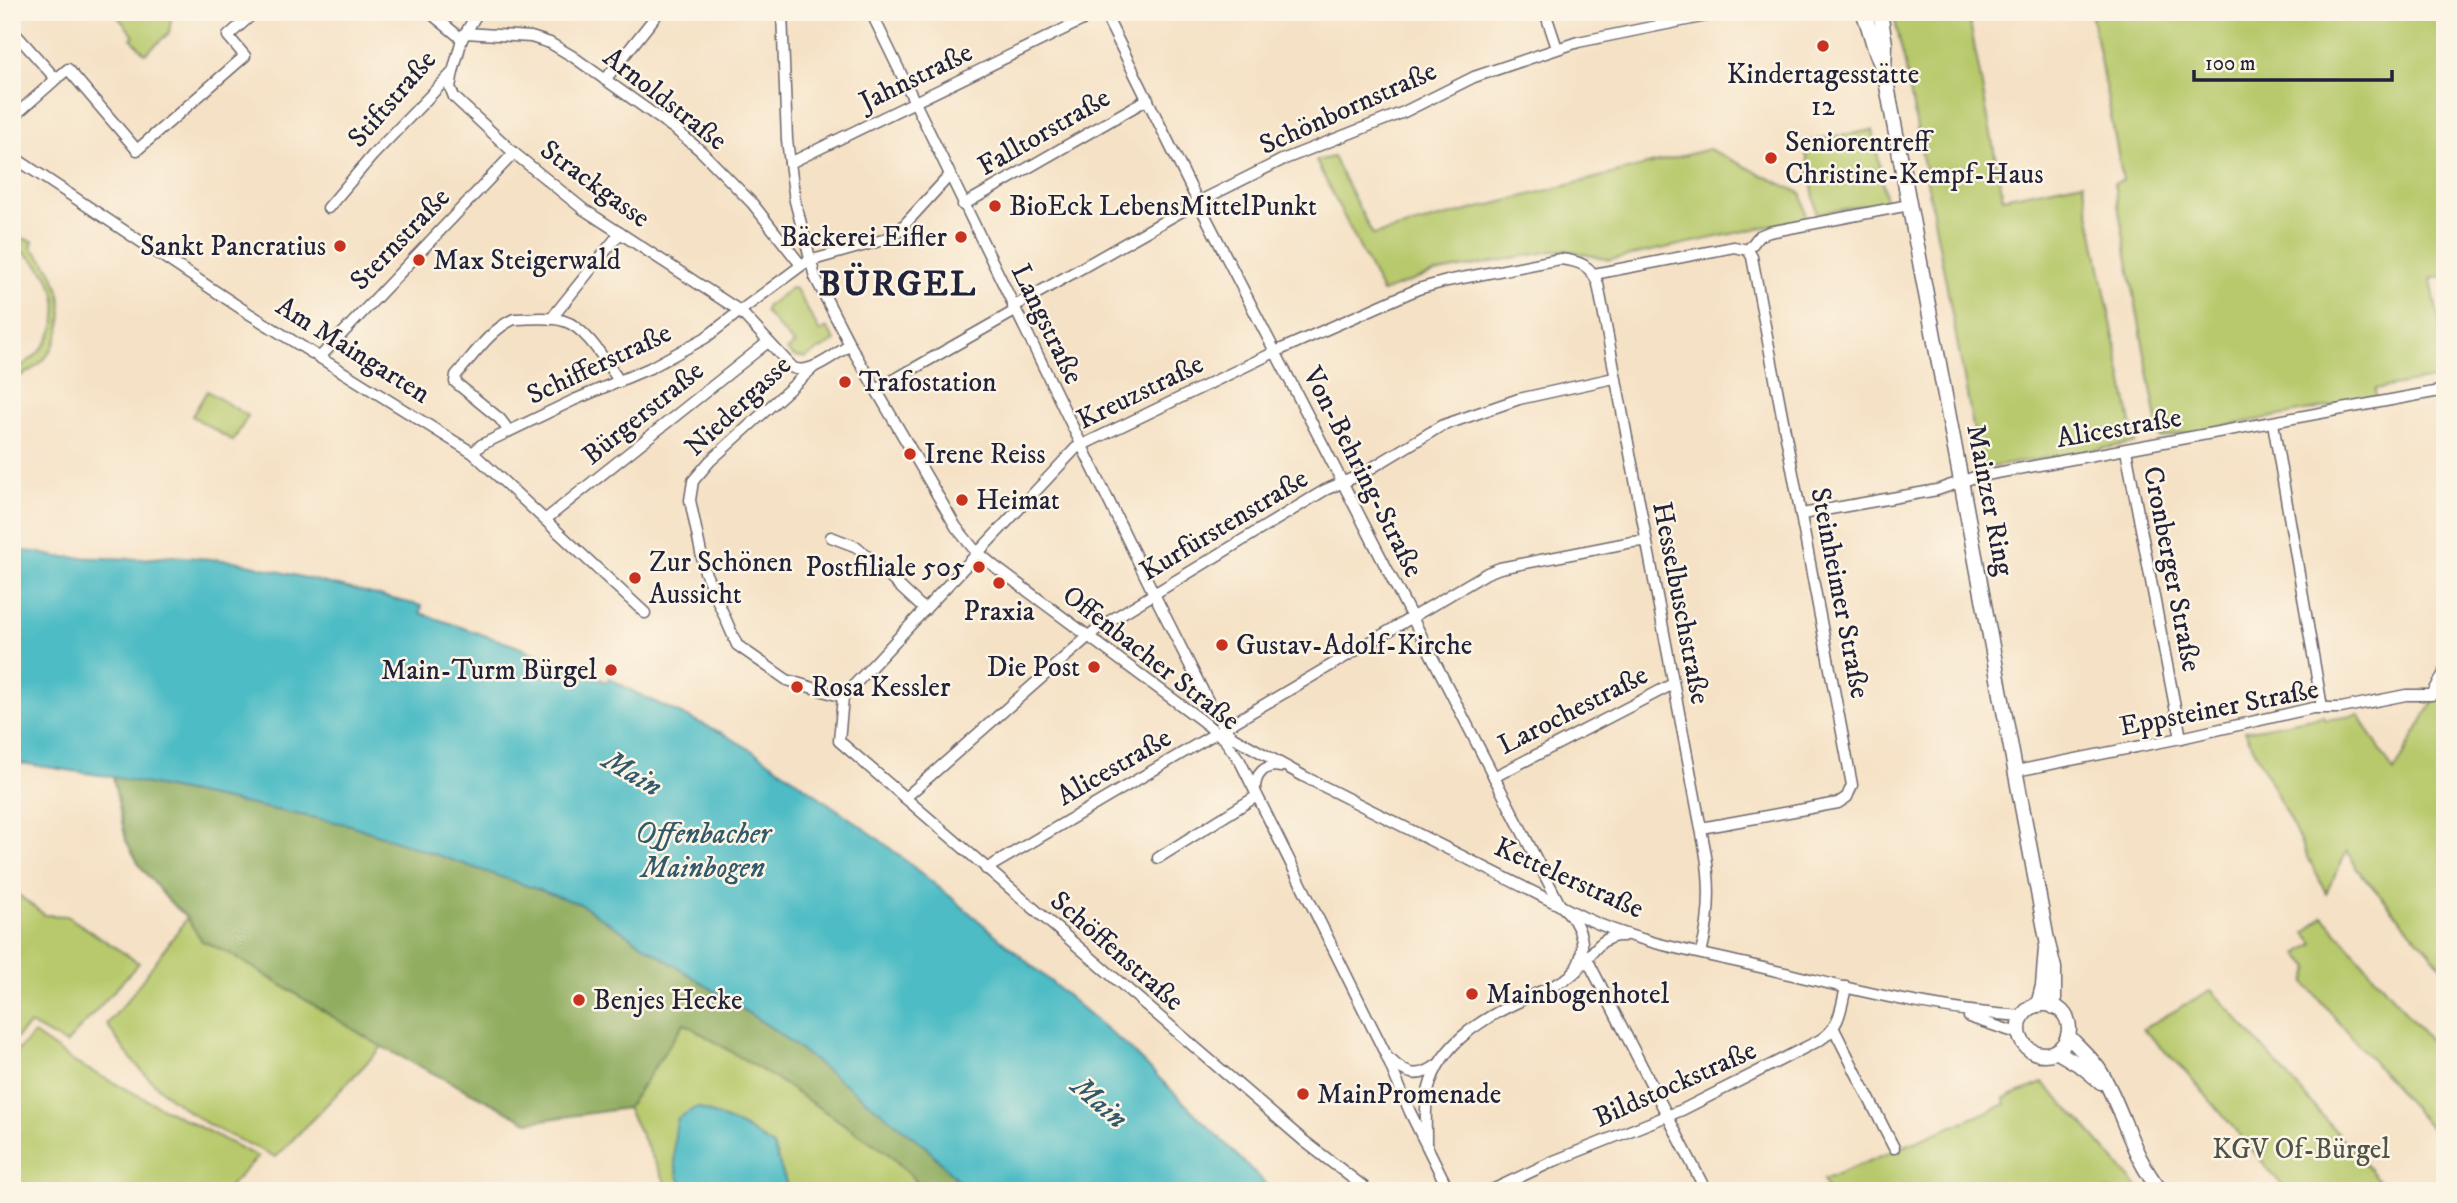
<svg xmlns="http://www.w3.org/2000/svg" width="2457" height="1203" font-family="'IM FELL DW Pica',serif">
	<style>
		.green { fill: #b7c96c; stroke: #6c7654; stroke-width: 2 }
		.forest { fill: #91ad60; stroke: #5a684e; stroke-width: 2 }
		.water { fill: #4ebcc5; stroke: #386f80; stroke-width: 2 }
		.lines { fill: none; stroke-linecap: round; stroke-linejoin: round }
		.minor-casing { stroke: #6c656b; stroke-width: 13 }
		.tertiary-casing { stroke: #6c656b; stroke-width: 17 }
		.minor { stroke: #fff; stroke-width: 10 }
		.tertiary { stroke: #fff; stroke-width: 14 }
		.poi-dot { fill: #c8321e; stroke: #fcf5e5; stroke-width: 2.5 }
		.labels { text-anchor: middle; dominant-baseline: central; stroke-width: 5; stroke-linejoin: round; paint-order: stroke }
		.poi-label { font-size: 28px; fill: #22223b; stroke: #fcf5e5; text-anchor: start }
		.street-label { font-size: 28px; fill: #22223b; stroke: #fcf5e5 }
		.park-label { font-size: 28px; fill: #4f544a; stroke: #fcf5e5 }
		.water-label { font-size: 30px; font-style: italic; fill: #31586b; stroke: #fcf5e5 }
		.district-label { font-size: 35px; font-weight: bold; letter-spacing: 2px; fill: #22223b; stroke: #fcf5e5 }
	</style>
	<rect width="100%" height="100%" fill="#fcf5e5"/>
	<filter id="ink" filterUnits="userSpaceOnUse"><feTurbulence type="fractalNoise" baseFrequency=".0143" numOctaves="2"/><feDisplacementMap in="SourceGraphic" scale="14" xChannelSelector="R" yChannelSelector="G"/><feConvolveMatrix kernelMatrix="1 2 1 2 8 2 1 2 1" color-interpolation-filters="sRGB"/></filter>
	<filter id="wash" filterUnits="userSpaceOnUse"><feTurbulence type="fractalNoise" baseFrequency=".00686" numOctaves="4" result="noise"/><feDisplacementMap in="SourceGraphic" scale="28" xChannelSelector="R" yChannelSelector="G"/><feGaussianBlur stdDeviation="1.57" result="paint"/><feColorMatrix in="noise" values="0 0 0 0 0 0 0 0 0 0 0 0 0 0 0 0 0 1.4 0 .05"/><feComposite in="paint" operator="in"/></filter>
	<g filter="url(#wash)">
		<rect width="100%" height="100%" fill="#f5e1c5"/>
		<g class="green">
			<polygon points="114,12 172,12 169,33 145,54 131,38 134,36"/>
			<polygon points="1893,12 1968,12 2003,198 2083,182 2135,443 1981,469 1905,64"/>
			<polygon points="2091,12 2445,12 2445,276 2431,279 2445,356 2445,377 2375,389 2376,398 2160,438 2114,183 2123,180"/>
			<polygon points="1873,130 1886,201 1817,214 1804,142"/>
			<polygon points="1709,149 1802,194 1806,218 1609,260 1567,250 1552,251 1434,273 1382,292 1316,161 1333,157 1373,235"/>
			<path d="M12,236l21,5 -2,7c46,36 41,113 -19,131v-8c60,-28 59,-97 0,-125z"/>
			<polygon points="791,288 796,289 820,332 827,328 835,341 805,358 793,356 787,350 794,344 765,312 766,307"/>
			<polygon points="207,391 248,416 233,441 192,416"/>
			<polygon points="2445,680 2445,970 2356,868 2347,851 2326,893 2245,731 2323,716 2325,720 2359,715 2394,772"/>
			<polygon points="12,890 45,915 67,916 139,963 66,1044 30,1024 12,1042"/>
			<polygon points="2323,916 2445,1058 2445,1145 2305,983 2310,967 2298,954 2314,943 2306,933"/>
			<path d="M187,918l15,23 29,13 151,93 -106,110c-25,-13 -55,-23 -78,-39 -37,-24 -69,-57 -91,-94l20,-23z"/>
			<polygon points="2211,990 2230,1010 2388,1191 2287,1191 2187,1073 2143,1029"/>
			<polygon points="684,1023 776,1079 889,1154 926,1191 789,1191 773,1146 680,1184 685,1191 670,1191 627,1108"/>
			<polygon points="34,1034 77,1064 258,1157 225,1191 12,1191 12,1056"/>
			<polygon points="2043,1083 2085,1126 2141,1191 1823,1191 1827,1189 1823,1180 2006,1104 2004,1098"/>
		</g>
		<polygon class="forest" points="113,777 350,825 580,904 773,1029 924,1145 968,1191 926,1191 889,1154 776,1079 684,1023 627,1108 528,1122 382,1047 231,954 202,941 187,918 167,899 140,866 126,841"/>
		<g class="water">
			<polygon points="12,550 35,552 57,557 143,559 172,556 235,561 422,606 420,613 513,645 607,682 609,678 638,694 722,733 763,757 876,837 952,898 1130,1049 1273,1191 968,1191 924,1145 773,1029 580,904 350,825 113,777 12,762"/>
			<path d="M697,1107l46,20 30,19 16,45h-104c-13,-20 -13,-51 -7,-73z"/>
		</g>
	</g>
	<g filter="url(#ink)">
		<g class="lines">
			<g class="minor-casing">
				<g id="minor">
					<polyline points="429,12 462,39"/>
					<polyline points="782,12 787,140 795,201 815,277 850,345 956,527 973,548 994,566 1205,723 1224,739 1240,761 1386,1055 1410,1112 1449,1191"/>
					<path d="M871,12l283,582 54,107 17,28 8,8 72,40 278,140c52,25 112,35 168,48 90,21 180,46 272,51"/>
					<path d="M1104,12l94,190 362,703c23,19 31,48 10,71"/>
					<polyline points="1545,12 1557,48"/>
					<polyline points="12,30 56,79 12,118"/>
					<polyline points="465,33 531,37 550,43 572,56 676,130 701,151 752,203 801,265"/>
					<polyline points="453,72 450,87 454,97 514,153 583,209 740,311 705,338 650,368 574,400 481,445 473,453"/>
					<polyline points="56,79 68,69 137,150 245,56 228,36 255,12"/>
					<polyline points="605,80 659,12"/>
					<polyline points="12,156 248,313 473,453 645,613"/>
					<polyline points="790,163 1099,12"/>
					<polyline points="963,205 1148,99"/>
					<polyline points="328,208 372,156 453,72 462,39 478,12"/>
					<polyline points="1748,250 1759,236 1769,232 1909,205"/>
					<polyline points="1594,274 1734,247 1748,250 1752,257 1852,785 1847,797 1838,803 1701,828"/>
					<polyline points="1013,307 1198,202 1282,160 1404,112 1474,77 1578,42 1726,12"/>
					<polyline points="551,319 620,233"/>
					<path d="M850,345c-15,9 -39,30 -57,23l-53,-57 66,-49 77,-22 13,-6 53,-58"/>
					<polyline points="320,357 514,153"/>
					<polyline points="815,366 710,461 693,481 690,500 705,572 737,645 787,680 843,697"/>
					<polyline points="876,390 1015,311"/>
					<polyline points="2273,423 2322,707"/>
					<path d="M509,431l-9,-12 -45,-37 1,-7c17,-19 35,-46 58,-56 16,0 35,-3 50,2 22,6 43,43 56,61"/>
					<polyline points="2126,450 2181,738"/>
					<polyline points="1802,514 1937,490 1975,477 2445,390"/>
					<polyline points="546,519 768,342"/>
					<polyline points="831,537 857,547 925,610"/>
					<polyline points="2016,771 2181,738 2313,708 2341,708 2406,695 2432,695 2445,671"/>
					<polyline points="1494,777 1673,684"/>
					<path d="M1255,789c0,-14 10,-26 25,-22"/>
					<polyline points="905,798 1098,628 1325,490 1360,475 1441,426 1519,399 1614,378"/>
					<polyline points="1158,858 1257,796"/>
					<polyline points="986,869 1487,573 1500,568 1632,542 1645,541"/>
					<polyline points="1585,955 1706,1191"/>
					<polyline points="1969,1017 2020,1034"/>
					<polyline points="1834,1029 1894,1148"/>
					<path d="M1391,1060c15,15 28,19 46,5"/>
					<path d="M1426,1141c0,-14 -1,-29 1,-43 7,-50 52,-78 93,-97 16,-8 34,-14 49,-24 20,-13 27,-43 54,-41"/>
					<path d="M1369,1191l-65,-50 -465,-400 4,-44 233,-249 199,-96 143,-63 29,-8 113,-22c19,2 31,6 38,25l107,566c6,34 5,70 -4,103"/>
					<path d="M1490,1191l64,-30 128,-51 138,-70c20,-12 21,-32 26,-53"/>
				</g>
			</g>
			<g class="tertiary-casing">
				<g id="tertiary">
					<path d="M1863,12c8,18 10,37 19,54"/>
					<polyline points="1880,12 1885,44 1884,70 2047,940 2054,968 2054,1007"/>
					<circle cx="2044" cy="1029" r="25"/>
					<polyline points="2038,1005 2043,986 2046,948"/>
					<path d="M2068,1036c11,12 25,23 33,37 23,38 30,83 60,118"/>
					<polyline points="2056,1051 2083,1067 2101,1082"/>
				</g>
			</g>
			<use href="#minor" class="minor"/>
			<use href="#tertiary" class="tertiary"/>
		</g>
	</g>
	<g class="poi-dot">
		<circle cx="1823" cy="46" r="7"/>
		<circle cx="1771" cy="158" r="7"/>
		<circle cx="995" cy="206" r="7"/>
		<circle cx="961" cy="237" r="7"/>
		<circle cx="340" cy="246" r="7"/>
		<circle cx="419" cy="260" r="7"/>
		<circle cx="845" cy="382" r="7"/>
		<circle cx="910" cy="454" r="7"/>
		<circle cx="962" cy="500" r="7"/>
		<circle cx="979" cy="567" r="7"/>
		<circle cx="635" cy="578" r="7"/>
		<circle cx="999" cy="583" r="7"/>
		<circle cx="1222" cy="645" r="7"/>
		<circle cx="1094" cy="667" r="7"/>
		<circle cx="611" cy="670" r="7"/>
		<circle cx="797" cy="687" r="7"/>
		<circle cx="1472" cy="994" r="7"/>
		<circle cx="579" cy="1000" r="7"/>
		<circle cx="1303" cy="1094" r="7"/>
	</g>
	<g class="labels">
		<g class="poi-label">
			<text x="1823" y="74" text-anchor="middle">Kindertagesstätte<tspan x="1823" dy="32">12</tspan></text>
			<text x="1785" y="142">Seniorentreff<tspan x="1785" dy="32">Christine-Kempf-Haus</tspan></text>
			<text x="1009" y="206">BioEck LebensMittelPunkt</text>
			<text x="947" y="237" text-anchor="end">Bäckerei Eifler</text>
			<text x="326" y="246" text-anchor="end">Sankt Pancratius</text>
			<text x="433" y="260">Max Steigerwald</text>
			<text x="859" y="382">Trafostation</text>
			<text x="924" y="454">Irene Reiss</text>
			<text x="976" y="500">Heimat</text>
			<text x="649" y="562">Zur Schönen<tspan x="649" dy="32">Aussicht</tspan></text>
			<text x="965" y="567" text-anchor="end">Postfiliale 505</text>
			<text x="999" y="611" text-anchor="middle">Praxia</text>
			<text x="1236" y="645">Gustav-Adolf-Kirche</text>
			<text x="1080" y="667" text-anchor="end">Die Post</text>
			<text x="597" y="670" text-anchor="end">Main-Turm Bürgel</text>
			<text x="811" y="687">Rosa Kessler</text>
			<text x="1486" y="994">Mainbogenhotel</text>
			<text x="593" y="1000">Benjes Hecke</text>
			<text x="1317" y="1094">MainPromenade</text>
		</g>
		<g class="street-label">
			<text transform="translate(916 77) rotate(-26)">Jahnstraße</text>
			<text transform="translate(392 99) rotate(-49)">Stiftstraße</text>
			<text transform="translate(665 99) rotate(38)">Arnoldstraße</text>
			<text transform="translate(1348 108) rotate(-24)">Schönbornstraße</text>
			<text transform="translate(1044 132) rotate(-30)">Falltorstraße</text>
			<text transform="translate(595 184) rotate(36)">Strackgasse</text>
			<text transform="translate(400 239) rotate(-46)">Sternstraße</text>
			<text transform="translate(1047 324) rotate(64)">Langstraße</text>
			<text transform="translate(353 350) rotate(32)">Am Maingarten</text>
			<text transform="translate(599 364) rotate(-25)">Schifferstraße</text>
			<text transform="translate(1140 392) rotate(-26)">Kreuzstraße</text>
			<text transform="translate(738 406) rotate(-43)">Niedergasse</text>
			<text transform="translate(643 413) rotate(-39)">Bürgerstraße</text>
			<text transform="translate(2119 428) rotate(-10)">Alicestraße</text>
			<text transform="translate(1363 472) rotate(63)">Von-Behring-Straße</text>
			<text transform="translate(1990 500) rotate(79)">Mainzer Ring</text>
			<text transform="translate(1224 525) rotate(-31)">Kurfürstenstraße</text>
			<text transform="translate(2172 569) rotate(79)">Cronberger Straße</text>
			<text transform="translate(1840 593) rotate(79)">Steinheimer Straße</text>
			<text transform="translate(1681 603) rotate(79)">Hesselbuschstraße</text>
			<text transform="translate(1151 658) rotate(38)">Offenbacher Straße</text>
			<text transform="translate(2219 708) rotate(-11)">Eppsteiner Straße</text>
			<text transform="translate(1573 710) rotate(-27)">Larochestraße</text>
			<text transform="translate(1114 767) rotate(-30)">Alicestraße</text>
			<text transform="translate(1569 878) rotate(24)">Kettelerstraße</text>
			<text transform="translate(1117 951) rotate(41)">Schöffenstraße</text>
			<text transform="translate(1675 1084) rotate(-24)">Bildstockstraße</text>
		</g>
		<g class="park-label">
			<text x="2301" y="1149">KGV Of-Bürgel</text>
		</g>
		<g class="water-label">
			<text transform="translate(632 774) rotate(31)">Main</text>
			<text x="703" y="834">Offenbacher<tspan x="703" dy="34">Mainbogen</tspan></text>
			<text transform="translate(1099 1103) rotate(41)">Main</text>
		</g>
		<g class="district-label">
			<text x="898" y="285">BÜRGEL</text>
		</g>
	</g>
	<rect width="2457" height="1203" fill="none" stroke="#fcf5e5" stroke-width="42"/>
	<path d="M2194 70v10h198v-10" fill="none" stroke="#22223b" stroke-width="3.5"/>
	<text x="2205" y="70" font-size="21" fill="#22223b" stroke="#fcf5e5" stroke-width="5" paint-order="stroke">100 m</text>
</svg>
